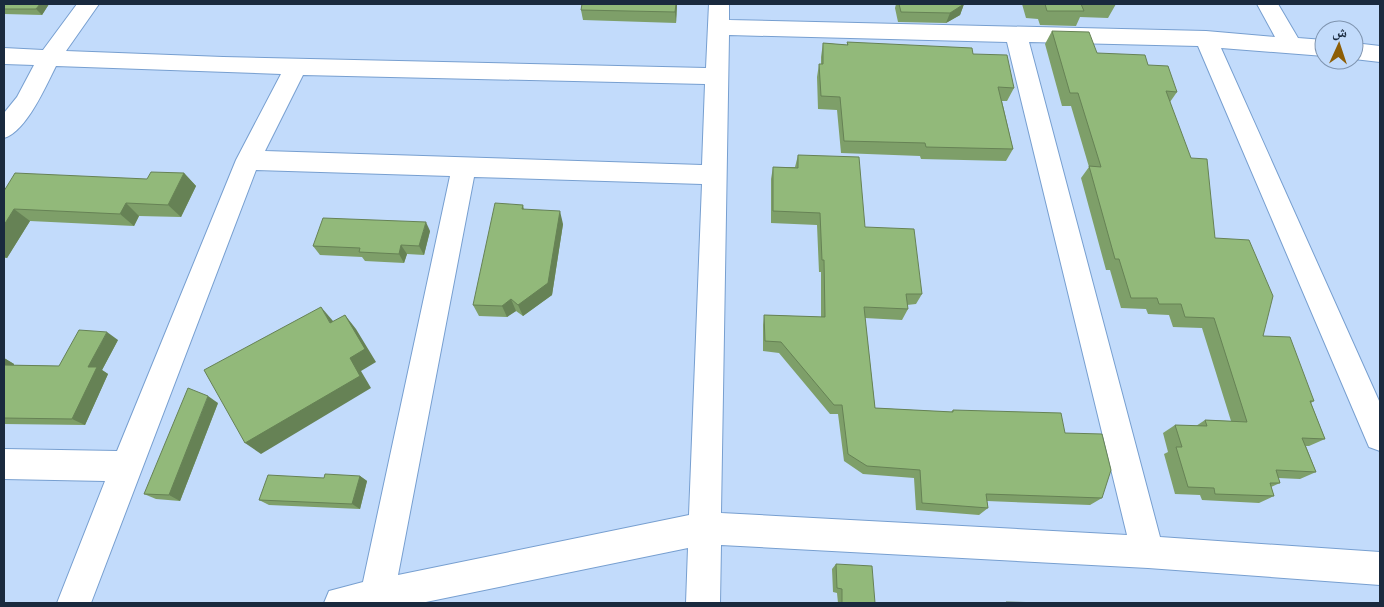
<svg xmlns="http://www.w3.org/2000/svg" width="1384" height="607" font-family="Jost,'Noto Naskh Arabic',sans-serif">
	<style>
		.lines { fill: none; stroke-linecap: round; stroke-linejoin: round }
		.street-casing { stroke: #779fd0; stroke-width: 2 }
		.street { fill: #fff; fill-rule: evenodd }
		.wall { fill: #7e9f69 }
		.shaded-wall { fill: #668255 }
		.building { fill: #92b97a; stroke: #668255 }
	</style>
	<rect width="100%" height="100%" fill="#c2dbfb"/>
	<g class="lines">
		<g class="street-casing">
			<g id="street">
				<path d="M77,4h22l-33,47 157,6 483,11 3,-64h20v16l477,11 69,6 -18,-33h21l20,34 26,2v16l-103,-8 159,355v48l-11,-4 -171,-401 -169,-4 131,495 220,15v33l-232,-17 -427,-23 -1,58h-34l2,-55 -267,55h-97l5,-12 34,-9 87,-406 -194,-6 -165,433h-34l48,-122 -101,-2v-30l113,2 119,-291 45,-86 -225,-8c-10,20 -30,66 -52,72v-25l13,-16 17,-32 -30,-1v-16l39,2zM729,35l278,7 120,493 -406,-22zM303,75l402,9 -3,81 -437,-14zM474,177l228,7 -13,331 -291,60z"/>
				<polygon points="1354,43 1380,46 1380,62 1354,59"/>
			</g>
		</g>
		<use href="#street" class="street"/>
	</g>
	<g class="wall">
		<polygon points="4,4 49,4 42,15 4,14"/>
		<polygon points="677,4 676,23 583,20 581,10"/>
		<polygon points="896,4 964,4 960,15 946,23 898,22 895,8"/>
		<polygon points="1022,4 1116,4 1108,18 1080,17 1076,26 1040,25 1038,19 1026,18"/>
		<polygon points="1052,31 1097,53 1148,65 1177,92 1170,102 1215,238 1263,336 1314,401 1311,403 1325,439 1309,446 1306,446 1316,472 1300,479 1278,478 1280,483 1271,487 1274,496 1259,503 1202,500 1200,495 1175,494 1164,454 1168,452 1163,433 1175,425 1196,426 1205,420 1231,421 1202,328 1173,327 1169,315 1148,314 1146,309 1121,308 1110,270 1106,270 1081,178 1089,167 1071,106 1062,106 1045,44"/>
		<polygon points="847,42 973,54 1014,88 1007,101 1002,101 1013,149 1006,161 921,159 920,156 841,153 837,110 818,109 817,77 819,64 821,64 821,57 823,43 847,45"/>
		<polygon points="798,155 865,227 922,294 916,304 907,305 908,309 902,320 865,318 875,408 951,412 953,410 1065,433 1102,498 1090,505 987,501 988,508 979,515 916,510 914,478 863,474 844,461 838,414 830,414 779,353 763,351 763,325 764,315 821,317 821,272 819,272 817,225 771,223 771,179 773,167 795,167"/>
		<polygon points="184,173 196,186 181,217 139,216 134,226 30,221 7,258 4,258 4,191 147,179"/>
		<polygon points="523,205 524,209 563,224 552,295 523,316 516,311 507,317 479,316 473,305"/>
		<polygon points="430,231 424,255 407,254 404,263 365,261 362,257 320,255 313,246"/>
		<polygon points="118,340 102,370 108,374 85,425 4,424 4,358 14,364 14,365 59,366"/>
		<polygon points="218,403 180,501 156,499 144,494"/>
		<polygon points="360,476 367,481 360,509 269,505 259,500"/>
		<polygon points="836,564 875,603 838,603 837,593 833,592 832,569"/>
	</g>
	<g class="shaded-wall">
		<polygon points="40,4 49,4 42,15 36,9"/>
		<polygon points="676,4 677,4 676,23 675,12"/>
		<polygon points="964,4 960,15 946,23 950,13"/>
		<polygon points="184,173 196,186 181,217 168,205"/>
		<polygon points="126,203 139,216 134,226 120,214"/>
		<polygon points="14,209 30,221 7,258 4,256 4,225"/>
		<polygon points="560,211 563,224 552,295 523,316 518,305"/>
		<polygon points="426,222 430,231 424,255 419,246"/>
		<polygon points="401,245 407,254 404,263 399,254"/>
		<polygon points="511,299 516,311 507,317 502,306"/>
		<polygon points="321,307 333,321 342,337 330,323"/>
		<polygon points="345,315 356,329 376,362 361,371 371,388 261,454 245,443 350,358"/>
		<polygon points="107,332 118,340 102,370 108,374 85,425 72,419 88,367"/>
		<polygon points="4,358 14,364 11,372 4,368"/>
		<polygon points="208,396 218,403 180,501 169,495"/>
		<polygon points="360,476 367,481 360,509 352,504"/>
	</g>
	<g class="building">
		<polygon points="4,4 40,4 36,9 4,9"/>
		<polygon points="582,4 676,4 675,12 581,10"/>
		<polygon points="899,4 964,4 950,13 901,12"/>
		<polygon points="1043,4 1081,4 1084,11 1047,11 1045,4"/>
		<polygon points="1052,31 1089,32 1097,53 1145,55 1148,65 1168,66 1177,92 1166,91 1191,158 1207,159 1215,238 1249,240 1273,296 1263,336 1290,337 1314,401 1310,401 1325,439 1302,438 1316,472 1276,470 1280,483 1270,483 1274,496 1215,494 1214,488 1188,487 1176,447 1182,447 1175,425 1207,426 1205,420 1247,422 1214,318 1185,317 1181,304 1159,304 1157,298 1131,298 1119,259 1115,259 1089,166 1101,167 1078,93 1070,93"/>
		<polygon points="847,42 972,48 973,54 1007,55 1014,88 998,87 1013,149 926,147 925,143 844,141 840,97 821,96 819,64 823,64 823,43 848,45"/>
		<polygon points="798,155 859,157 865,227 914,229 922,294 906,294 908,309 864,307 875,408 953,412 953,410 1061,413 1065,433 1102,434 1111,470 1102,498 986,494 988,508 922,503 920,470 867,466 848,454 842,405 834,405 781,342 765,341 764,315 825,317 824,260 822,260 820,213 773,211 773,167 798,168"/>
		<polygon points="151,172 184,173 168,205 126,203 120,214 14,209 4,225 4,191 15,173 147,179"/>
		<polygon points="495,203 523,205 522,209 560,211 548,283 518,305 511,299 502,306 473,305"/>
		<polygon points="323,218 426,222 419,246 401,245 399,254 359,252 360,248 313,246"/>
		<polygon points="321,307 330,323 345,315 365,349 350,358 360,376 245,443 204,370"/>
		<polygon points="79,330 107,332 88,367 97,367 72,419 4,418 4,365 59,366"/>
		<polygon points="188,388 208,396 169,495 144,494"/>
		<polygon points="325,474 360,476 352,504 259,500 268,475 324,478"/>
		<polygon points="836,564 872,566 875,603 842,603 842,589 837,588"/>
		<polygon points="1006,602 1045,603 1007,603"/>
	</g>
	<rect width="1384" height="607" fill="none" stroke="#1a2a3e" stroke-width="10"/>
	<g transform="translate(1339 45) rotate(3)"><circle r="24" fill="#c2dbfb" stroke="#7f94af"/>
	<path d="M0-4L9 19L0 12L-9 19Z" fill="#8d5e06"/>
	<text y="-8" font-size="14" font-weight="bold" text-anchor="middle" fill="#1a2a3e">ش</text>
	</g>
</svg>
